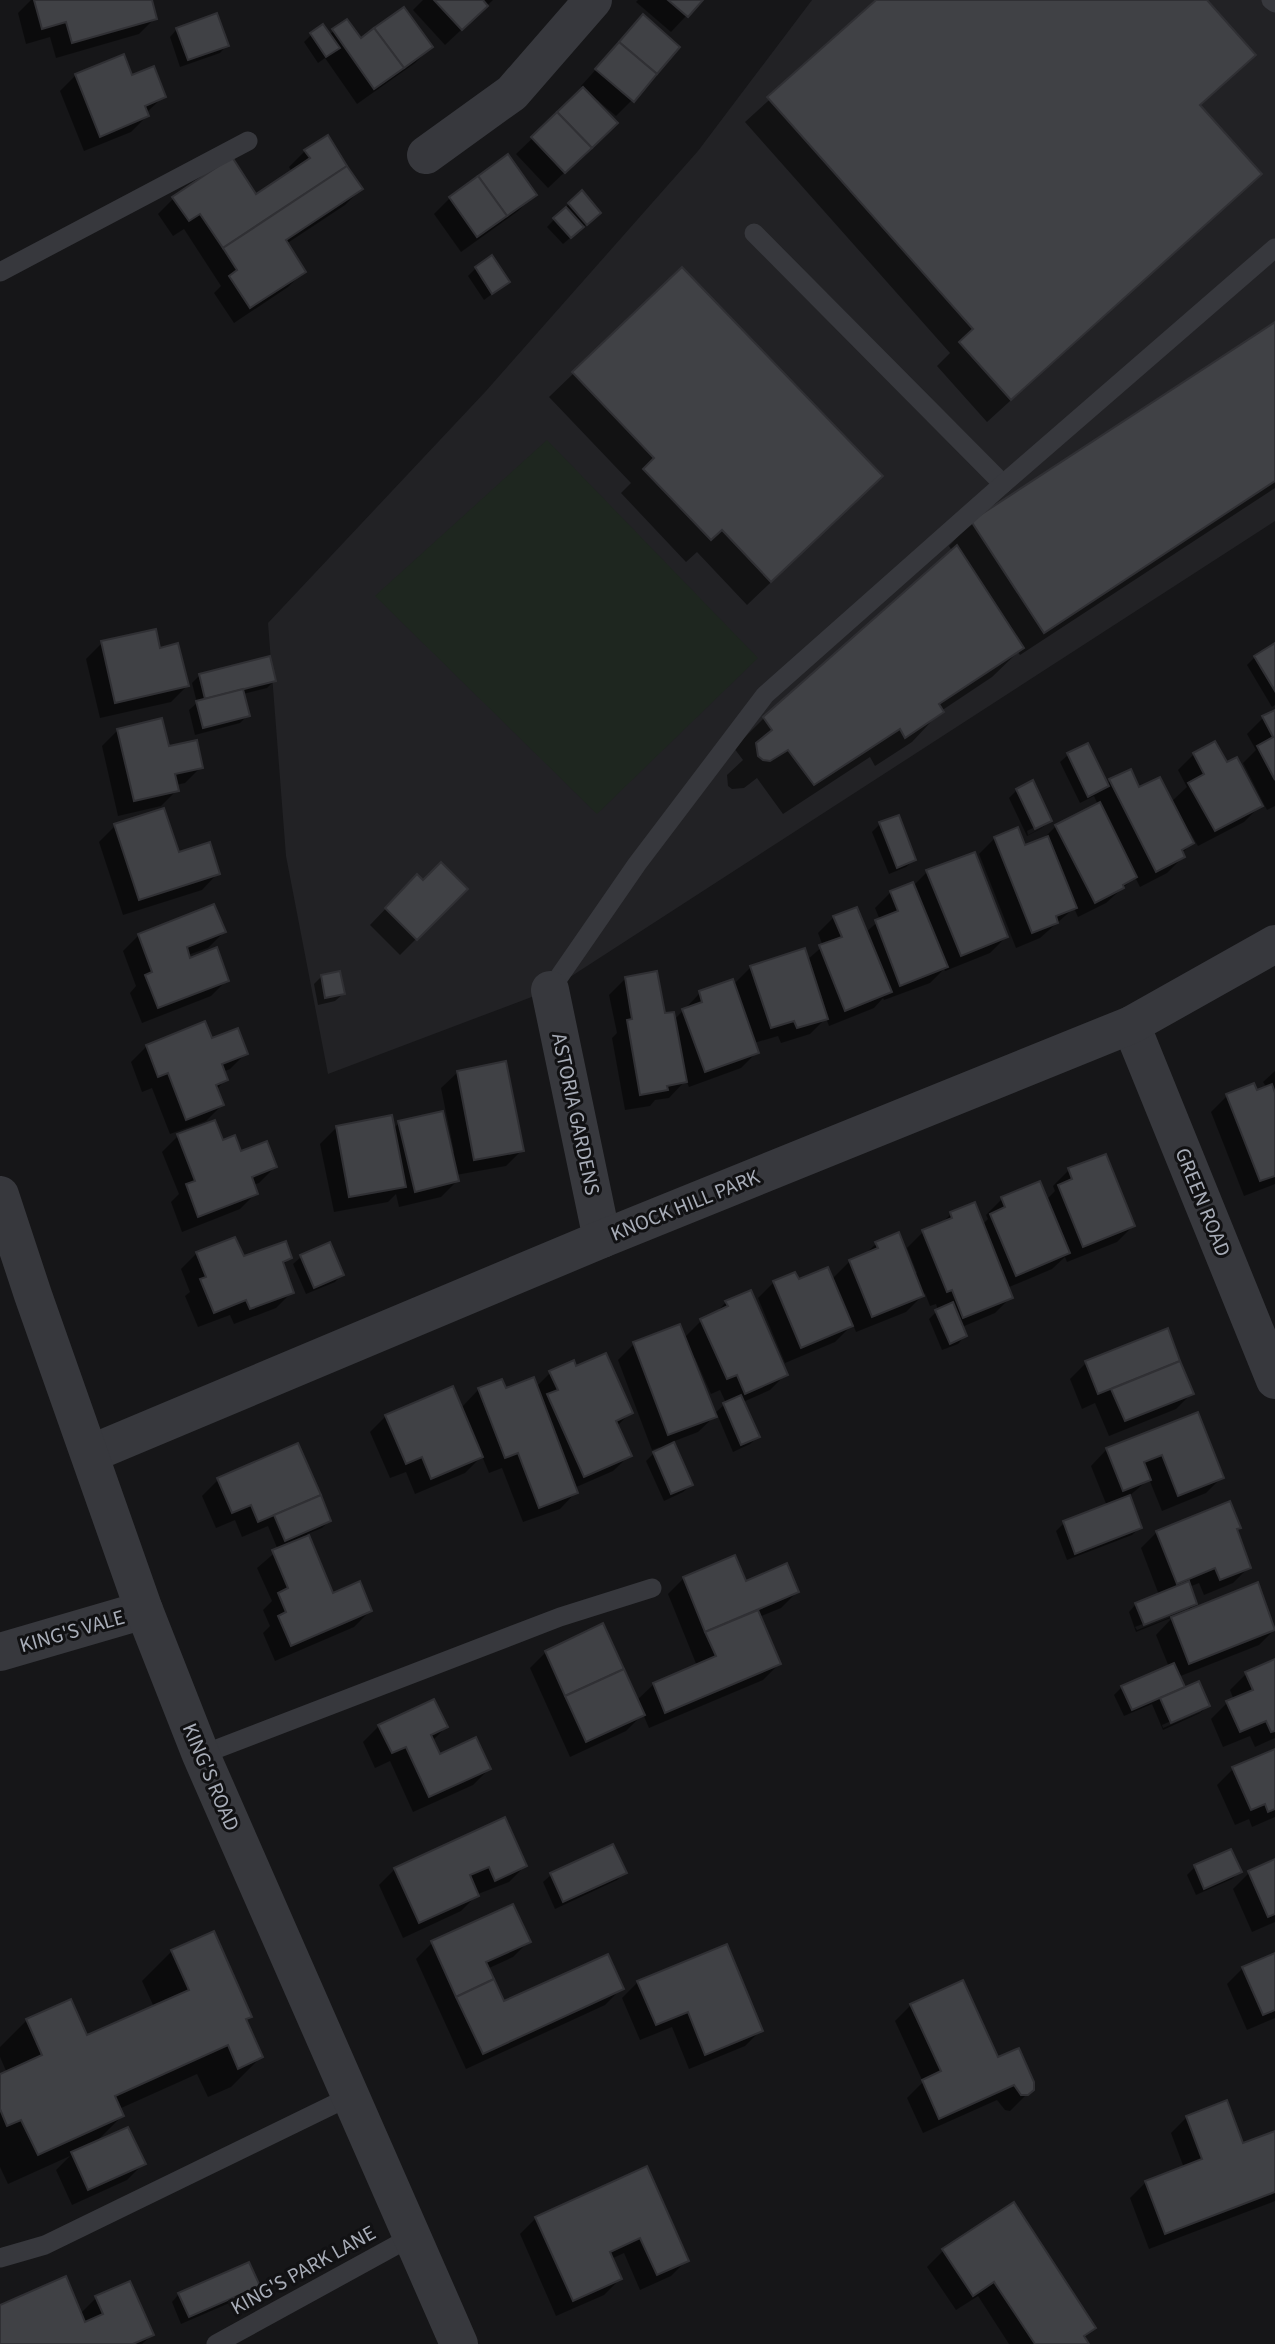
<svg xmlns="http://www.w3.org/2000/svg" width="1275" height="2344" font-family="'Source Sans 3',sans-serif">
	<style>
		.built { fill: #222225 }
		.green { fill: #1e261f }
		.shadow { fill: #0007; fill-rule: evenodd }
		.building { fill: #404145; stroke: #303034; stroke-width: 2 }
		.lines { fill: none; stroke-linecap: round; stroke-linejoin: round }
		.service { stroke: #37383d; stroke-width: 19 }
		.minor { stroke: #37383d; stroke-width: 38 }
		.tertiary { stroke: #37383d; stroke-width: 38 }
		.labels { text-anchor: middle; dominant-baseline: central; stroke-width: 6; stroke-linejoin: round; paint-order: stroke }
		.street-label { font-size: 21px; fill: #a8adb8; stroke: #111113 }
	</style>
	<rect width="100%" height="100%" fill="#161618"/>
	<polygon class="built" points="812,0 1275,0 1275,521 550,990 328,1074 286,856 268,623 486,391 698,151"/>
	<polygon class="green" points="547,440 758,658 597,814 375,596"/>
	<g class="shadow">
		<polygon points="31,0 150,0 155,18 139,34 56,58 50,37 26,44 18,13"/>
		<polygon points="423,0 493,0 445,45 413,10"/>
		<polygon points="638,0 701,0 671,32 636,2"/>
		<polygon points="879,0 1205,0 1198,106 1260,174 987,422 937,366 950,353 745,122"/>
		<polygon points="643,17 632,100 616,116 597,100 595,102 600,139 548,188 516,154 584,89 581,86"/>
		<polygon points="346,21 360,40 431,47 415,63 357,104 325,58 318,63 304,42 311,35 329,35"/>
		<polygon points="177,29 227,45 220,53 180,67 170,37"/>
		<polygon points="76,75 131,77 164,96 146,113 147,116 131,132 84,151 60,91"/>
		<polygon points="305,151 361,189 345,205 286,244 304,271 288,287 234,323 214,293 221,286 184,229 173,236 158,214 174,198 255,196 292,172 289,167"/>
		<polygon points="534,195 518,211 461,252 434,214 450,198"/>
		<polygon points="569,204 591,220 563,244 547,227"/>
		<polygon points="476,268 508,282 484,300 468,276"/>
		<polygon points="682,269 857,500 747,605 697,552 686,562 621,493 631,483 549,397"/>
		<polygon points="1275,324 1275,488 1020,655 1018,652 992,677 941,711 912,742 875,766 870,757 783,814 757,778 744,788 732,789 728,786 727,775 743,760 734,748 764,718 952,551 949,546 972,522"/>
		<polygon points="102,643 159,650 187,686 171,702 100,718 86,659"/>
		<polygon points="1275,646 1275,705 1272,707 1247,665 1255,657"/>
		<polygon points="200,675 274,681 267,688 243,694 248,715 240,723 195,735 189,710 197,703 192,683"/>
		<polygon points="1275,712 1275,806 1267,810 1243,763 1256,750 1247,734 1263,718"/>
		<polygon points="118,730 167,748 201,767 185,783 176,785 177,790 161,806 118,816 102,746"/>
		<polygon points="1087,746 1106,785 1110,781 1171,802 1187,787 1178,770 1194,754 1226,764 1260,806 1244,822 1198,846 1190,832 1187,833 1192,843 1181,854 1183,857 1167,873 1140,887 1135,877 1106,903 1078,917 1074,908 1040,938 1016,948 979,854 995,838 1024,848 1042,840 1056,826 1098,805 1094,796 1080,803 1060,762 1068,755"/>
		<path d="M1017,790l33,30 -8,8 -15,8 -18,-38zM1043,823v4l-15,8 -1,-4z"/>
		<polygon points="880,824 914,860 906,867 889,874 872,832"/>
		<polygon points="115,826 218,873 202,890 123,915 99,842"/>
		<polygon points="927,872 1006,937 990,953 945,971 944,969 930,983 884,1000 883,998 874,1008 829,1026 826,1018 810,1034 781,1043 778,1036 754,1043 757,1052 741,1068 689,1087 686,1080 669,1098 655,1100 650,1106 625,1110 612,1038 617,1033 609,995 625,979 664,1015 674,1020 700,993 732,982 733,985 751,967 807,960 823,946 818,933 834,917 866,932 880,920 875,908 891,892 913,886"/>
		<polygon points="417,876 423,882 466,889 400,955 370,925"/>
		<polygon points="224,932 208,948 188,955 189,960 227,980 211,996 142,1023 130,993 136,986 123,951 139,935"/>
		<polygon points="322,976 343,994 335,1001 318,1005 314,984"/>
		<polygon points="211,1040 246,1053 230,1069 223,1072 226,1079 216,1090 222,1105 206,1121 170,1134 152,1088 142,1092 131,1062 147,1046"/>
		<polygon points="1275,1071 1275,1184 1244,1196 1211,1112 1227,1096 1256,1092 1267,1088 1263,1082"/>
		<polygon points="458,1072 522,1150 506,1166 456,1175 457,1181 441,1197 399,1207 396,1194 388,1202 334,1212 320,1144 336,1128 393,1129 399,1123 451,1153 454,1152 441,1088"/>
		<polygon points="178,1136 222,1142 240,1154 275,1167 259,1183 253,1185 256,1193 240,1209 182,1232 171,1202 179,1194 162,1152"/>
		<polygon points="1069,1170 1133,1226 1117,1242 1067,1262 1065,1257 1052,1269 1007,1288 1011,1297 995,1313 962,1327 965,1336 958,1344 942,1350 929,1319 938,1310 936,1304 930,1306 925,1293 906,1312 856,1332 853,1324 835,1342 785,1363 758,1298 774,1282 831,1280 850,1261 864,1255 876,1244 914,1274 917,1273 907,1248 923,1232 940,1225 951,1214 982,1225 988,1219 986,1215 1002,1199 1046,1200 1055,1191 1053,1186"/>
		<polygon points="197,1253 243,1259 290,1258 282,1266 292,1292 276,1308 234,1324 230,1315 198,1327 185,1296 190,1292 181,1269"/>
		<polygon points="301,1257 342,1274 335,1282 306,1294 293,1264"/>
		<path d="M726,1302l60,72 -16,16 -27,12 15,35 -8,7 -17,8 -16,-38 -19,18 -26,10 19,43 -8,7 -19,9 -18,-40 14,-14 -8,3 -34,-90 16,-16 50,-6 17,-17 13,-6zM695,1358l16,36 9,-4 6,13 -12,11 -22,-55z"/>
		<polygon points="1167,1331 1192,1393 1176,1409 1109,1436 1095,1403 1082,1409 1070,1379 1086,1363"/>
		<polygon points="575,1368 630,1413 617,1426 630,1455 613,1471 574,1488 576,1492 560,1509 523,1522 502,1468 489,1473 482,1456 465,1473 415,1494 406,1472 390,1478 370,1432 386,1416 461,1408 479,1389 536,1387 550,1373"/>
		<polygon points="1197,1414 1222,1477 1206,1493 1162,1511 1149,1479 1128,1497 1140,1527 1132,1535 1067,1560 1056,1531 1064,1523 1107,1506 1091,1466 1107,1449"/>
		<polygon points="218,1480 329,1521 322,1528 307,1534 332,1595 370,1611 354,1627 275,1661 263,1633 270,1626 263,1610 272,1601 257,1568 278,1550 268,1526 242,1537 235,1520 216,1528 202,1496"/>
		<path d="M1235,1531l14,36 -16,16 -29,12 -5,-12 -10,4 6,17 -9,9 89,16 -16,16 -81,32 6,12 24,17 -8,7 -37,17 -11,-26 -28,12 -10,-21 8,-8 47,-20 -13,-32 17,-18 -37,15 -7,-20 7,-8 23,-9 -18,-47 16,-16zM1189,1606v4l-52,20 -2,-3zM1201,1708v4l-38,16 -1,-3z"/>
		<polygon points="684,1578 745,1583 797,1592 781,1608 759,1617 779,1664 763,1680 649,1728 643,1714 626,1731 570,1757 530,1668 546,1652 636,1701 654,1684 697,1666 668,1594"/>
		<polygon points="1275,1661 1275,1738 1255,1747 1250,1736 1223,1747 1211,1719 1227,1703 1234,1700 1230,1690 1246,1674"/>
		<polygon points="379,1726 446,1727 432,1741 439,1757 489,1769 473,1785 413,1812 390,1761 375,1768 363,1742"/>
		<polygon points="1275,1751 1275,1817 1252,1827 1249,1819 1235,1825 1217,1785 1233,1769"/>
		<polygon points="1275,1861 1275,1922 1252,1932 1233,1889 1249,1873"/>
		<polygon points="525,1866 509,1882 478,1894 461,1911 403,1938 379,1885 395,1869"/>
		<polygon points="1195,1867 1240,1872 1232,1879 1196,1895 1187,1875"/>
		<polygon points="624,1873 617,1880 555,1909 543,1882 551,1875"/>
		<polygon points="529,1941 513,1957 487,1969 503,2003 621,1989 605,2005 466,2069 416,1959 432,1943"/>
		<polygon points="172,1951 250,2016 245,2021 261,2057 231,2087 208,2097 197,2074 119,2109 122,2116 94,2144 143,2164 127,2180 72,2205 56,2170 70,2156 8,2184 0,2167 0,2076 7,2073 0,2057 0,2047 27,2020 86,2037 154,2007 142,1981"/>
		<polygon points="1275,1955 1275,2018 1247,2030 1227,1984 1243,1968"/>
		<polygon points="638,1982 761,2030 745,2046 689,2069 672,2027 640,2040 622,1998"/>
		<polygon points="911,2005 1032,2089 1010,2111 1005,2110 997,2100 923,2133 907,2098 923,2082 895,2021"/>
		<polygon points="1187,2117 1242,2145 1275,2132 1275,2201 1149,2249 1130,2198 1146,2182 1184,2168 1171,2133"/>
		<polygon points="646,2169 687,2260 671,2276 640,2290 624,2253 611,2259 620,2279 604,2295 556,2316 520,2234 536,2218"/>
		<polygon points="943,2251 1094,2328 1083,2339 1087,2344 1009,2344 978,2296 956,2310 927,2267"/>
		<polygon points="258,2286 250,2294 181,2324 172,2302 179,2294"/>
		<polygon points="96,2298 152,2335 142,2344 0,2344 0,2307 80,2314"/>
	</g>
	<g class="building">
		<polygon points="34,0 152,0 157,19 72,43 66,22 42,29"/>
		<polygon points="434,0 483,0 488,6 462,30"/>
		<polygon points="668,0 703,0 688,17"/>
		<polygon points="876,0 1207,0 1256,55 1200,105 1262,174 1011,400 959,342 973,329 767,97"/>
		<polygon points="404,7 433,47 404,68 374,28"/>
		<polygon points="217,13 229,46 188,60 176,28"/>
		<polygon points="643,14 680,47 657,74 619,42"/>
		<polygon points="347,19 361,38 374,28 404,68 374,89 332,29"/>
		<polygon points="323,24 340,48 326,57 310,33"/>
		<polygon points="619,42 657,74 634,102 595,69"/>
		<polygon points="124,54 132,75 154,66 166,97 145,106 149,116 100,137 75,74"/>
		<polygon points="583,87 618,123 592,148 557,112"/>
		<polygon points="557,112 592,148 565,173 531,137"/>
		<polygon points="328,135 347,166 223,248 200,214 189,221 172,197 232,157 256,194 310,158 304,150"/>
		<polygon points="508,154 537,195 507,216 478,176"/>
		<polygon points="347,166 363,189 286,240 306,272 250,308 229,276 237,270 223,248"/>
		<polygon points="478,176 507,216 477,237 449,197"/>
		<polygon points="582,190 601,213 587,225 568,203"/>
		<polygon points="566,207 584,227 571,238 553,218"/>
		<polygon points="492,255 510,282 492,294 475,267"/>
		<polygon points="682,267 883,476 771,582 722,530 711,540 643,469 654,458 572,372"/>
		<polygon points="1275,322 1275,481 1044,633 971,521"/>
		<polygon points="957,545 1024,648 939,704 944,712 905,738 900,729 814,785 788,750 770,761 763,760 758,756 756,743 772,730 763,717"/>
		<polygon points="156,629 160,648 178,643 189,686 115,703 101,641"/>
		<polygon points="1275,643 1275,691 1254,656"/>
		<polygon points="270,656 276,681 205,699 199,674"/>
		<polygon points="243,689 250,716 203,728 196,701"/>
		<polygon points="1275,710 1275,780 1257,746 1273,737 1262,716"/>
		<polygon points="162,718 169,746 197,740 203,768 175,774 179,791 134,801 117,729"/>
		<polygon points="1215,741 1227,762 1237,757 1263,806 1215,831 1188,783 1204,774 1193,753"/>
		<polygon points="1088,743 1109,786 1088,797 1067,753"/>
		<polygon points="1131,769 1139,787 1160,777 1194,843 1182,850 1185,857 1156,872 1109,779"/>
		<polygon points="1033,780 1052,821 1035,829 1016,789"/>
		<polygon points="1100,802 1137,877 1123,885 1124,888 1095,903 1055,825"/>
		<polygon points="164,808 179,852 210,842 220,874 139,900 114,824"/>
		<polygon points="899,815 916,860 897,868 879,822"/>
		<polygon points="1018,827 1025,845 1048,836 1077,908 1056,916 1058,923 1032,933 994,837"/>
		<polygon points="975,852 1008,937 961,956 926,870"/>
		<polygon points="441,862 468,889 417,940 385,908 417,874 423,880"/>
		<polygon points="913,882 948,967 900,986 875,920 898,911 890,891"/>
		<polygon points="214,904 226,932 187,947 190,958 217,947 229,981 158,1008 145,975 152,972 138,934"/>
		<polygon points="857,907 892,992 845,1011 819,945 842,937 833,916"/>
		<polygon points="805,948 828,1019 797,1028 794,1021 771,1028 750,966"/>
		<polygon points="340,971 345,994 325,998 321,975"/>
		<polygon points="657,971 665,1013 674,1012 687,1082 667,1086 668,1090 640,1095 627,1020 632,1019 625,977"/>
		<polygon points="733,979 759,1053 705,1072 682,1009 702,1002 699,991"/>
		<polygon points="205,1021 212,1038 238,1028 248,1054 222,1064 228,1080 216,1085 224,1105 186,1120 168,1073 158,1077 146,1045"/>
		<polygon points="506,1061 524,1151 474,1160 457,1071"/>
		<polygon points="1254,1083 1257,1090 1272,1084 1275,1093 1275,1176 1260,1181 1226,1094"/>
		<polygon points="443,1111 459,1181 415,1192 398,1121"/>
		<polygon points="392,1115 406,1187 349,1197 336,1126"/>
		<polygon points="215,1120 223,1140 235,1135 241,1151 267,1141 277,1167 252,1177 258,1194 198,1217 186,1184 195,1181 177,1134"/>
		<polygon points="1106,1154 1135,1226 1083,1247 1058,1185 1072,1179 1068,1168"/>
		<polygon points="1040,1181 1070,1253 1016,1276 990,1214 1005,1207 1001,1197"/>
		<polygon points="975,1202 1013,1298 963,1318 952,1290 947,1292 922,1230 952,1218 950,1212"/>
		<polygon points="899,1232 924,1296 872,1317 849,1260 878,1248 875,1242"/>
		<polygon points="235,1237 244,1256 286,1241 292,1258 283,1262 294,1293 250,1309 246,1300 214,1313 200,1279 206,1277 196,1252"/>
		<polygon points="330,1242 344,1275 314,1288 300,1255"/>
		<polygon points="828,1267 853,1326 801,1348 773,1281 795,1272 799,1279"/>
		<polygon points="751,1290 788,1375 745,1394 737,1375 727,1379 700,1319 728,1306 725,1301"/>
		<polygon points="953,1302 967,1336 950,1344 935,1310"/>
		<polygon points="680,1324 717,1417 668,1435 633,1342"/>
		<polygon points="1168,1328 1180,1361 1098,1394 1085,1361"/>
		<polygon points="606,1353 633,1413 616,1421 632,1456 584,1477 547,1394 558,1390 549,1371 574,1360 576,1366"/>
		<polygon points="1180,1361 1194,1394 1125,1421 1111,1389"/>
		<polygon points="534,1377 578,1493 539,1508 518,1453 505,1458 478,1388 502,1379 506,1388"/>
		<polygon points="453,1386 483,1457 431,1479 422,1457 406,1464 385,1415"/>
		<polygon points="741,1395 760,1437 741,1445 723,1403"/>
		<polygon points="1198,1412 1224,1478 1178,1496 1162,1455 1144,1462 1151,1480 1123,1491 1106,1448"/>
		<polygon points="674,1442 693,1485 671,1494 653,1452"/>
		<polygon points="298,1443 321,1495 258,1522 251,1505 232,1513 217,1478"/>
		<polygon points="321,1495 331,1521 285,1541 274,1515"/>
		<polygon points="1130,1495 1142,1528 1075,1554 1063,1521"/>
		<polygon points="1230,1501 1241,1528 1237,1529 1251,1568 1220,1580 1215,1568 1177,1584 1156,1531"/>
		<polygon points="309,1535 333,1593 360,1581 372,1611 291,1646 278,1616 286,1612 278,1593 288,1588 272,1550"/>
		<polygon points="735,1555 746,1581 787,1563 799,1592 705,1632 683,1577"/>
		<polygon points="1189,1581 1197,1604 1144,1625 1135,1603"/>
		<polygon points="1258,1582 1275,1630 1189,1664 1171,1617"/>
		<polygon points="758,1610 781,1664 665,1713 653,1683 716,1656 705,1632"/>
		<polygon points="603,1623 624,1669 565,1696 545,1651"/>
		<polygon points="1275,1659 1275,1731 1271,1732 1266,1721 1240,1732 1226,1701 1253,1690 1245,1672"/>
		<polygon points="1174,1663 1185,1687 1132,1710 1121,1686"/>
		<polygon points="624,1669 645,1715 586,1742 565,1696"/>
		<polygon points="1199,1681 1210,1706 1171,1723 1160,1698"/>
		<polygon points="434,1699 448,1727 431,1735 440,1754 476,1737 491,1769 429,1797 406,1747 392,1753 378,1725"/>
		<polygon points="1275,1749 1275,1809 1268,1812 1265,1804 1251,1810 1232,1767"/>
		<polygon points="505,1817 527,1866 495,1881 489,1867 470,1875 479,1896 419,1923 394,1868"/>
		<polygon points="613,1844 627,1873 563,1902 550,1873"/>
		<polygon points="1231,1849 1242,1872 1204,1889 1194,1865"/>
		<polygon points="1275,1859 1275,1914 1268,1917 1248,1871"/>
		<polygon points="513,1904 531,1942 486,1962 494,1979 456,1997 431,1941"/>
		<polygon points="214,1931 252,2017 246,2019 263,2057 238,2069 228,2045 115,2096 124,2116 38,2155 21,2120 7,2126 0,2109 0,2074 42,2055 26,2019 71,1999 87,2035 189,1990 171,1950"/>
		<polygon points="727,1944 763,2031 705,2055 688,2012 656,2025 637,1981"/>
		<polygon points="1275,1953 1275,2010 1263,2015 1242,1967"/>
		<polygon points="608,1954 624,1989 483,2054 456,1997 494,1979 504,2001"/>
		<polygon points="963,1980 998,2057 1019,2048 1034,2082 1034,2090 1028,2095 1021,2095 1014,2085 939,2119 922,2080 941,2071 910,2004"/>
		<polygon points="1227,2100 1243,2143 1275,2131 1275,2192 1165,2234 1145,2181 1202,2159 1186,2116"/>
		<polygon points="128,2127 146,2164 88,2190 71,2152"/>
		<polygon points="647,2166 689,2261 657,2275 640,2238 610,2252 622,2279 573,2301 535,2217"/>
		<polygon points="1014,2202 1096,2328 1084,2336 1089,2344 1035,2344 994,2282 973,2296 942,2249"/>
		<polygon points="249,2262 260,2286 189,2317 178,2293"/>
		<polygon points="66,2276 85,2322 103,2314 95,2296 130,2281 154,2335 133,2344 0,2344 0,2305"/>
	</g>
	<g class="lines">
		<g class="service">
			<polyline points="1271,0 1275,3"/>
			<polyline points="754,233 1003,484"/>
			<polyline points="0,272 248,141"/>
			<polyline points="550,990 637,864 765,695 1003,484 1275,248"/>
			<polyline points="201,1755 560,1617 652,1588"/>
			<polyline points="0,2258 45,2245 351,2096"/>
			<polyline points="216,2344 413,2236"/>
		</g>
		<g class="minor">
			<polyline points="426,155 512,93 593,0"/>
			<polyline points="550,990 602,1239"/>
			<polyline points="1131,1025 1275,1380"/>
			<polyline points="90,1454 602,1239 1131,1025 1275,944"/>
			<polyline points="0,1652 144,1610"/>
		</g>
		<polyline class="tertiary" points="0,1195 33,1295 144,1610 201,1755 459,2344"/>
	</g>
	<g class="labels">
		<g class="street-label">
			<text transform="translate(576 1114) rotate(78)">ASTORIA GARDENS</text>
			<text transform="translate(1203 1202) rotate(68)">GREEN ROAD</text>
			<text transform="translate(685 1205) rotate(-22)">KNOCK HILL PARK</text>
			<text transform="translate(72 1631) rotate(-16)">KING'S VALE</text>
			<text transform="translate(211 1777) rotate(67)">KING'S ROAD</text>
			<text transform="translate(303 2270) rotate(-29)">KING'S PARK LANE</text>
		</g>
	</g>
</svg>
